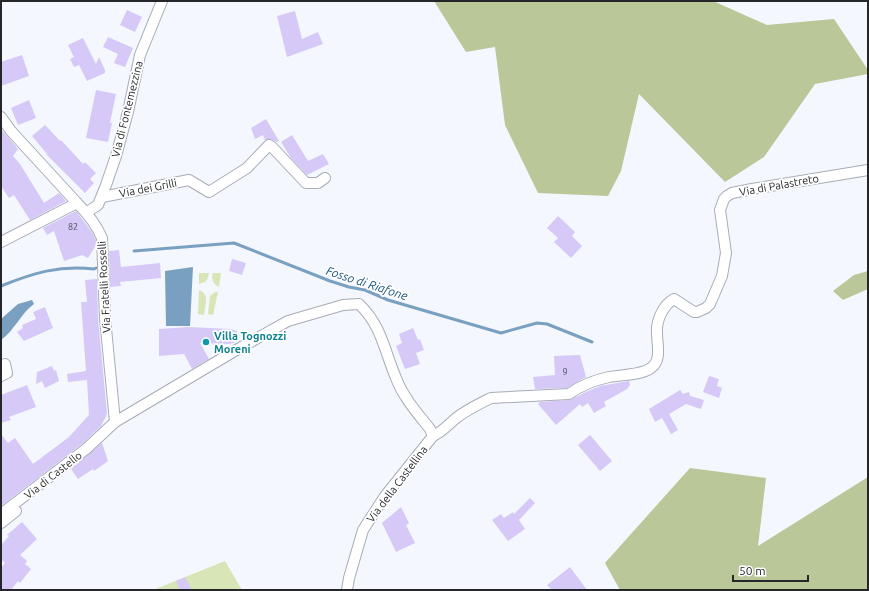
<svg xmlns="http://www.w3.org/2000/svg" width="869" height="591" font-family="Ubuntu,sans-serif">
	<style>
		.green { fill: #d8e5b7 }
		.forest { fill: #bac799 }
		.water { fill: #7aa0c1 }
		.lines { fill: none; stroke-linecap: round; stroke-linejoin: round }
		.stream { stroke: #7aa0c1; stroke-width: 3 }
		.building { fill: #d6c9f7 }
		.minor-casing { stroke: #a7acb6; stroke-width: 12 }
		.minor { stroke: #fff; stroke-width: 10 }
		.culture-dot { fill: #0f9aa8; stroke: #fff; stroke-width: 1.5 }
		.labels { text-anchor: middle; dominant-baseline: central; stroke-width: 3.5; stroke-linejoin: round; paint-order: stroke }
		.number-label { font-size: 9px; fill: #504f5d }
		.street-label { font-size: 11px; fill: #24262a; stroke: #fff }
		.culture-label { font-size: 11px; font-weight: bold; fill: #0d838f; stroke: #fff; text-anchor: start }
		.water-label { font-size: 12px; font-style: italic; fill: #104f7a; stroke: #fff }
	</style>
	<rect width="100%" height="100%" fill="#f4f7fd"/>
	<g class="green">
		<polygon points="199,273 209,273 207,280 205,282 199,284"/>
		<path d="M213,273h8l-2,14c-6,-3 -8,-8 -6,-14z"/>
		<path d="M199,290c11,4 6,16 5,25l-6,-1z"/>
		<polygon points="215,292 218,292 213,315 208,314 210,296"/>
		<polygon points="225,561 242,590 153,590"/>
	</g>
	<g class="forest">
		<polygon points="434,1 713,1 767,25 834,19 868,70 868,74 815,84 764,157 725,182 639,94 621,171 608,196 538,193 505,125 495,47 466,52"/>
		<polygon points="868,271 868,289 843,300 833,291 854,275"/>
		<polygon points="690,468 766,478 758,546 868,477 868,590 620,590 605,563"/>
	</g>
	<g class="water">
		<polygon points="193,267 190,326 166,326 165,271"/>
		<path d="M32,300l2,4c-13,9 -19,26 -33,36v-21l17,-15z"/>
	</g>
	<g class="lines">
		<g class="stream">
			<polyline points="134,251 234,243 330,281 349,287 365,290 388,300 501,333 537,323 547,324 592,342"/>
			<path d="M1,286c32,-13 58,-21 93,-17l2,-1"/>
		</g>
	</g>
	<g class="building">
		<polygon points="127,10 142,17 135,32 120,25"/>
		<polygon points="295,11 302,39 318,32 323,44 287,57 277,16"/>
		<polygon points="108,37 133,48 125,67 114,63 118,54 103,47"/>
		<polygon points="83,38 96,64 99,57 105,70 105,73 87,81 79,65 74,67 70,59 74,57 68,45"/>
		<polygon points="22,55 29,76 1,86 1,62"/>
		<polygon points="96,90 116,94 110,123 112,123 108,142 86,138"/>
		<polygon points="29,100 36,118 18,125 11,108"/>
		<polygon points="266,119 279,141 277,142 270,139 265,140 263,135 255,139 251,128"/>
		<polygon points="45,125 60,141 61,140 83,164 85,162 96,173 90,179 94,183 85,193 46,154 47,154 32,136"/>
		<polygon points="1,129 18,149 13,156 20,164 44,203 59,193 66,201 30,220 14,195 9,198 1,186"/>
		<polygon points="292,135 308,161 323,154 329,164 307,175 291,158 281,142"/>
		<polygon points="76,211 91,231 96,240 96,245 88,258 82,255 64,261 54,231 47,235 43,228"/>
		<polygon points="558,216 575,232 572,236 582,246 571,258 554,242 558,238 547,228"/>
		<polygon points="119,250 121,267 160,263 161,278 120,282 121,286 110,287 109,251"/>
		<polygon points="232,259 246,263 242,275 229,271"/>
		<polygon points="97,279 98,318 107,414 101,426 82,444 1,506 1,434 8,443 15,438 33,464 69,437 89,415 87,380 68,382 67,374 86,371 81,302 87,302 85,280"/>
		<polygon points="45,307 53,328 24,341 17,332 23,328 22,325 36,319 33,312"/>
		<polygon points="188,327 231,329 237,331 236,342 230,344 200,343 209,359 192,369 184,354 159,356 159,329"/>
		<polygon points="413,328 418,340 420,339 424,350 416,353 420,364 405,369 396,346 402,343 399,334"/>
		<polygon points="580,355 586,377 567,388 535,389 533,377 555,375 554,356"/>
		<polygon points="52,366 54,371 56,370 59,381 45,388 42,381 36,384 37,372"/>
		<polygon points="709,376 719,379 717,386 722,388 719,398 703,392"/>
		<polygon points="629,381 630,385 627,389 604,402 606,406 594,413 588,403 582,407 580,404 556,425 538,404 540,402 570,400 586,392 600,386"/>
		<polygon points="27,385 36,407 9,417 11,420 1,423 1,395"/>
		<polygon points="680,390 683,394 689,392 690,396 704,400 701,409 686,404 669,414 678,430 671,434 662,418 655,422 649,409"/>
		<polygon points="590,435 612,461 600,471 578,445"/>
		<polygon points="102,443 108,461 94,471 93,469 78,479 71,469"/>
		<polygon points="530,498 535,503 519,520 525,529 508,541 492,520 501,514 504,518 513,512 514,514"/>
		<polygon points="401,507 409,523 406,525 415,543 396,552 382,523"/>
		<polygon points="22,522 37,539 20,555 27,561 25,564 31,569 20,583 18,581 11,590 4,590 1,588 1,568 5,563 1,559 1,545 9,536 7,535"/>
		<polygon points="570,567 587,590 552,590 547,585"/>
		<polygon points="185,577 192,590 180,590 176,581"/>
	</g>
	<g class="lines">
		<g class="minor-casing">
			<g id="minor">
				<path d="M1,117l10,14 66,72c10,10 19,21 25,35l3,80 10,104"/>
				<polyline points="102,197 189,180 209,192 247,168 269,145 272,147 306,183 318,183 325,178"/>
				<polyline points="87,212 98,205 106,185 116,156 128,112 140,55 162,1"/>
				<polyline points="1,242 77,203"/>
				<polyline points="1,376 7,373 5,364"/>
				<path d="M433,436c9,-4 15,-11 22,-17 11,-9 24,-15 36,-21l78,-4c11,-8 26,-14 40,-17 11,-2 33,-2 42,-9 11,-8 6,-23 6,-35 -1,-12 6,-28 17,-34l20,13h3l9,-4 4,-4 12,-28 4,-23 -6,-43 4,-11 3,-3 5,-3 20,-4 116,-19"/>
				<path d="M1,514l85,-65 29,-27 123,-73 50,-28 55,-16 16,-1c23,22 25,46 37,74 7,19 22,36 34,51l3,7"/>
				<polyline points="1,523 16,511"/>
				<polyline points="347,590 349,578 363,530 385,496 433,436"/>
			</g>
		</g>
		<use href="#minor" class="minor"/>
	</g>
	<circle class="culture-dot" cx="206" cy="342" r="4"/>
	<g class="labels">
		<g class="number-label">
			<text x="73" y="227">82</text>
			<text x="565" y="372">9</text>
		</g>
		<g class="street-label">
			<text transform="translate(127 109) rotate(-76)">Via di Fontemezzina</text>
			<text transform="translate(779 185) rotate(-10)">Via di Palastreto</text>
			<text transform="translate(148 188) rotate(-11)">Via dei Grilli</text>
			<text transform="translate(104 287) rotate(-93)">Via Fratelli Rosselli</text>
			<text transform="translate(53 475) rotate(-38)">Via di Castello</text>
			<text transform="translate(397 484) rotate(-53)">Via della Castellina</text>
		</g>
		<g class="culture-label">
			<text x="214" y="336">Villa Tognozzi<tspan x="214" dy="13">Moreni</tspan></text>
		</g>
		<g class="water-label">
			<text transform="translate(367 283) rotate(18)">Fosso di Riafone</text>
		</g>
	</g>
	<rect width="869" height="591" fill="none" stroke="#24262a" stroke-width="4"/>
	<path d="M733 575v6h75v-6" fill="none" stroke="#24262a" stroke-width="2"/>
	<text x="739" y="575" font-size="12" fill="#24262a" stroke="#ffffff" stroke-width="3" paint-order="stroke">50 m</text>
</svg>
